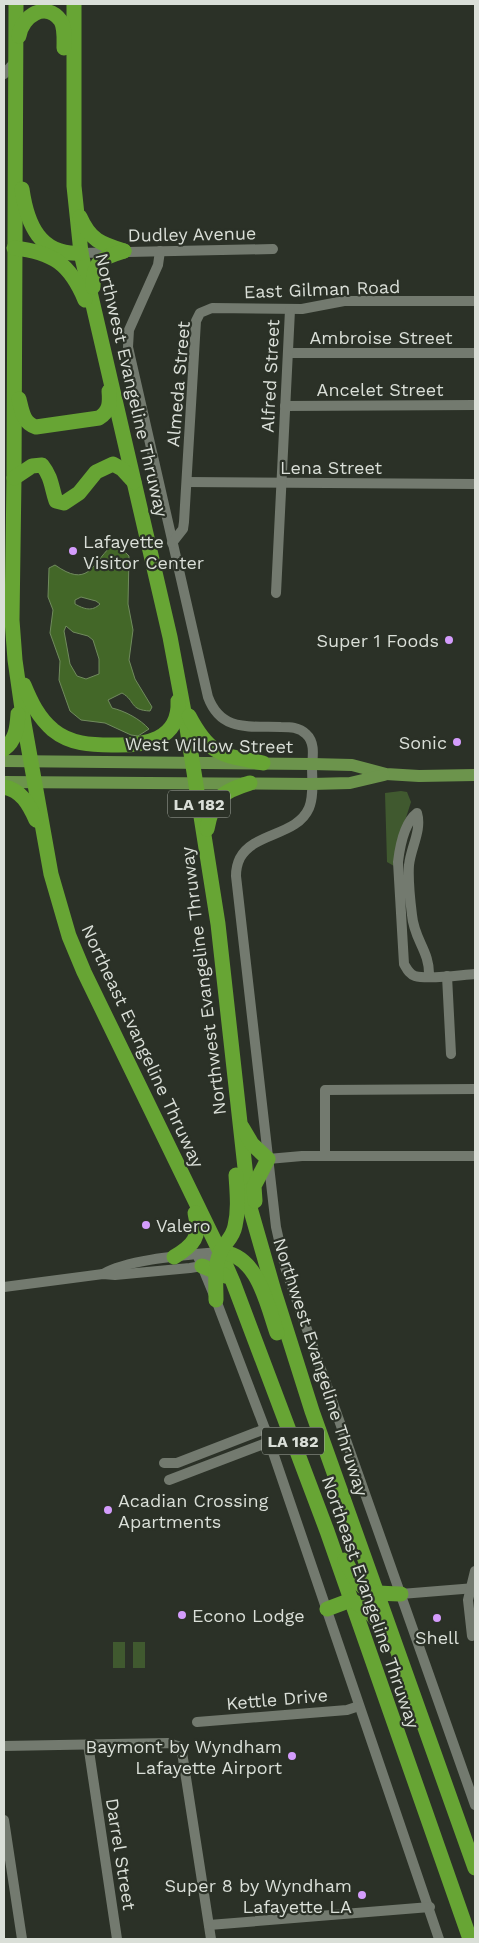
<svg xmlns="http://www.w3.org/2000/svg" width="479" height="1943" font-family="'Work Sans',sans-serif">
	<style>
		.green { fill: #40592f }
		.water { fill: #436728; stroke: #708b5d; fill-rule: evenodd }
		.lines { fill: none; stroke-linecap: round; stroke-linejoin: round }
		.minor { stroke: #737a6f; stroke-width: 10 }
		.major { stroke: #6c944c; stroke-width: 12 }
		.highway { stroke: #67a534; stroke-width: 15 }
		.poi-dot { fill: #d49cfc; stroke: #2b3127; stroke-width: 2 }
		.labels { text-anchor: middle; dominant-baseline: central; stroke-width: 4.5; stroke-linejoin: round; paint-order: stroke }
		.shield { fill: #2b3127; stroke: #a6aba3; stroke-width: 1 }
		.shield-label { font-size: 16px; font-weight: bold; fill: #dadfd8 }
		.street-label { font-size: 18px; fill: #dadfd8; stroke: #2b3127 }
		.poi-label { font-size: 18px; fill: #dadfd8; stroke: #2b3127; text-anchor: start }
	</style>
	<rect width="100%" height="100%" fill="#2b3127"/>
	<g class="green">
		<polygon points="401,791 407,792 411,802 395,852 394,866 387,862 385,793"/>
		<rect x="113" y="1642" width="12" height="26"/>
		<rect x="133" y="1642" width="12" height="26"/>
	</g>
	<path class="water" d="M111,546l10,2 8,8 -1,48 5,26 -4,30 6,19 17,28 -2,4c-21,-1 -14,-10 -28,-18l-14,7 4,8c13,3 28,11 37,21l-11,7 -7,-1 -26,-12 -24,-3 -11,-9 -11,-31 1,-19 -10,-28 3,-23 -5,-13 1,-29 6,-3c33,23 36,1 56,-19zM81,597l15,4 4,3c-8,8 -16,5 -25,0v-4zM66,626l7,6 15,4 5,4 6,19v15l-13,5 -9,-3 -7,-12 -6,-33z"/>
	<g class="lines">
		<g class="minor">
			<polyline points="4,74 15,62"/>
			<path d="M160,251l-2,14 -29,65 -1,17 80,350c13,35 41,29 73,30 9,0 18,0 25,7 9,8 7,21 6,32 0,13 2,30 -3,42 -12,28 -55,24 -69,50 -3,6 -4,12 -4,18l40,351 9,40 25,71 165,467"/>
			<polyline points="81,253 273,249"/>
			<polyline points="288,353 475,353"/>
			<polyline points="285,406 475,405"/>
			<polyline points="187,482 475,484"/>
			<polyline points="172,543 183,529 184,522 196,321 200,313 212,308 302,309 344,301 475,301"/>
			<polyline points="276,593 290,310"/>
			<path d="M429,976c1,-25 -15,-36 -17,-61 -2,-16 -4,-35 -3,-50 2,-18 13,-35 8,-52 -13,10 -17,32 -19,49l6,102c3,5 5,10 11,12 13,4 45,-1 60,-2"/>
			<polyline points="447,976 451,1054"/>
			<polyline points="325,1156 325,1090 475,1089"/>
			<polyline points="268,1159 302,1156 475,1156"/>
			<polyline points="197,1254 216,1300 265,1429 439,1939"/>
			<path d="M103,1274c25,-15 86,-19 116,-22"/>
			<polyline points="4,1287 103,1274 115,1275 190,1268 202,1266 220,1252"/>
			<polyline points="164,1463 177,1463 265,1429"/>
			<polyline points="169,1480 269,1442"/>
			<polyline points="401,1594 475,1588"/>
			<polyline points="472,1636 468,1600 475,1571"/>
			<polyline points="197,1722 347,1710 359,1706"/>
			<polyline points="88,1744 117,1939"/>
			<polyline points="4,1746 168,1743 178,1746 182,1752 211,1939"/>
			<polyline points="4,1820 22,1939"/>
			<polyline points="209,1925 430,1907"/>
		</g>
		<g class="major">
			<polyline points="4,761 312,764 352,765 386,774 419,776 475,775"/>
			<polyline points="4,782 312,784 350,783 384,775"/>
		</g>
		<g class="highway">
			<polyline points="16,4 14,478 12,620 15,660 24,723 51,874 69,936 84,972 220,1252 233,1282 327,1531 470,1939"/>
			<polyline points="74,4 74,186 81,253 170,637 187,728 218,924 249,1204 274,1291 312,1411 475,1868"/>
			<path d="M19,36c3,-20 27,-36 42,-15 4,7 3,18 3,27"/>
			<path d="M22,189c5,35 18,67 59,64"/>
			<path d="M80,217c10,23 21,27 44,34"/>
			<path d="M14,248c39,4 56,16 71,52"/>
			<path d="M93,287c0,-26 8,-29 31,-36"/>
			<path d="M19,399c3,12 4,24 17,28l63,-9c11,-7 11,-15 10,-27"/>
			<path d="M14,478l18,-12 10,-1c10,13 9,21 14,36l8,2 15,-10 17,-21 17,-8 9,5 12,13"/>
			<path d="M24,685c7,17 14,32 29,45 17,14 38,15 59,15 31,1 68,-4 66,-44"/>
			<path d="M189,716c21,40 33,39 74,47"/>
			<path d="M4,749c12,-9 13,-21 14,-35"/>
			<path d="M4,787c17,3 25,17 32,33"/>
			<path d="M207,829c6,-31 14,-37 43,-46"/>
			<polyline points="242,1127 252,1144 268,1159 254,1186 255,1201"/>
			<path d="M220,1252c38,2 47,53 57,81"/>
			<path d="M174,1257c20,-12 27,-20 21,-44"/>
			<polyline points="202,1266 226,1276"/>
			<path d="M216,1300c0,-15 -2,-33 4,-47 4,-10 13,-15 15,-27 4,-17 2,-34 1,-51"/>
			<path d="M345,1560c17,33 20,33 56,34"/>
			<path d="M327,1609l24,-9c17,8 28,21 38,37"/>
		</g>
	</g>
	<g class="poi-dot">
		<circle cx="73" cy="551" r="5"/>
		<circle cx="449" cy="640" r="5"/>
		<circle cx="457" cy="742" r="5"/>
		<circle cx="146" cy="1225" r="5"/>
		<circle cx="108" cy="1510" r="5"/>
		<circle cx="182" cy="1615" r="5"/>
		<circle cx="437" cy="1618" r="5"/>
		<circle cx="292" cy="1756" r="5"/>
		<circle cx="362" cy="1895" r="5"/>
	</g>
	<g class="labels">
		<g class="shield">
			<rect x="168" y="790.5" width="62" height="27" rx="4"/>
			<rect x="262" y="1427.5" width="62" height="27" rx="4"/>
		</g>
		<g class="shield-label">
			<text x="199" y="804">LA 182</text>
			<text x="293" y="1441">LA 182</text>
		</g>
		<g class="street-label">
			<text transform="translate(192 234) rotate(-1)">Dudley Avenue</text>
			<text transform="translate(322 289) rotate(-2)">East Gilman Road</text>
			<text x="381" y="337">Ambroise Street</text>
			<text transform="translate(270 376) rotate(-87)">Alfred Street</text>
			<text transform="translate(178 384) rotate(-85)">Almeda Street</text>
			<text transform="translate(132 385) rotate(77)">Northwest Evangeline Thruway</text>
			<text x="380" y="389">Ancelet Street</text>
			<text x="331" y="467">Lena Street</text>
			<text transform="translate(209 745) rotate(1)">West Willow Street</text>
			<text transform="translate(203 981) rotate(-97)">Northwest Evangeline Thruway</text>
			<text transform="translate(143 1046) rotate(65)">Northeast Evangeline Thruway</text>
			<text transform="translate(321 1367) rotate(72)">Northwest Evangeline Thruway</text>
			<text transform="translate(371 1602) rotate(71)">Northeast Evangeline Thruway</text>
			<text transform="translate(277 1699) rotate(-5)">Kettle Drive</text>
			<text transform="translate(121 1854) rotate(81)">Darrel Street</text>
		</g>
		<g class="poi-label">
			<text x="83" y="541">Lafayette<tspan x="83" dy="21">Visitor Center</tspan></text>
			<text x="439" y="640" text-anchor="end">Super 1 Foods</text>
			<text x="447" y="742" text-anchor="end">Sonic</text>
			<text x="156" y="1225">Valero</text>
			<text x="118" y="1500">Acadian Crossing<tspan x="118" dy="21">Apartments</tspan></text>
			<text x="192" y="1615">Econo Lodge</text>
			<text x="437" y="1637" text-anchor="middle">Shell</text>
			<text x="282" y="1746" text-anchor="end">Baymont by Wyndham<tspan x="282" dy="21">Lafayette Airport</tspan></text>
			<text x="352" y="1885" text-anchor="end">Super 8 by Wyndham<tspan x="352" dy="21">Lafayette LA</tspan></text>
		</g>
	</g>
	<rect width="479" height="1943" fill="none" stroke="#dadfd8" stroke-width="10"/>
</svg>
